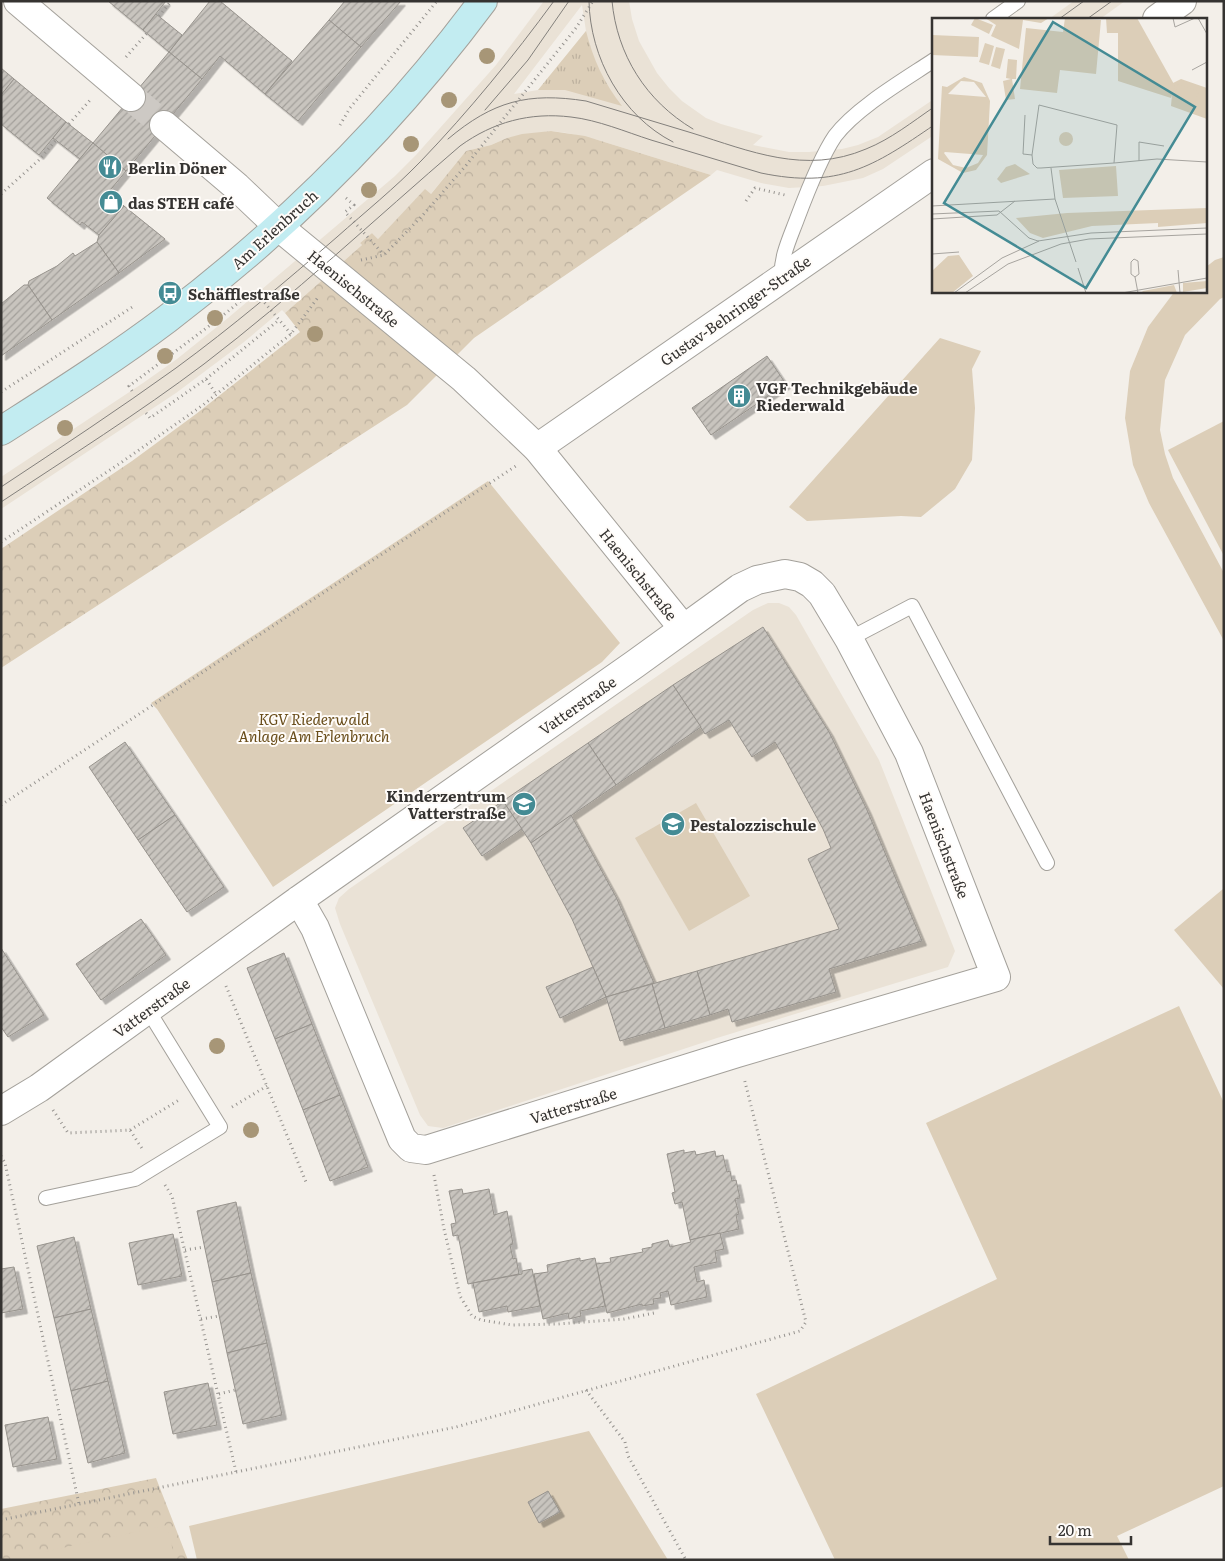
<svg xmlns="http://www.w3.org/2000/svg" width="1225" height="1561" font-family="Literata,serif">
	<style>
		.built { fill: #eae2d6; fill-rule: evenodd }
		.grass { fill: url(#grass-tufts) }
		.park { fill: url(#park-crowns) }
		.garden { fill: #dcceb8 }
		.building { fill: url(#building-hatch); stroke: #97938d; filter: url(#shadow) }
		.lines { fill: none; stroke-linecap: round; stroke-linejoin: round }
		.street-tunnel { stroke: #cdc9c4; stroke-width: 28; stroke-dasharray: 28 14; stroke-linecap: butt }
		.lane-casing { stroke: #a4a19b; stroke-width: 16 }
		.street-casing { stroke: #a4a19b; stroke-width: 30 }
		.secondary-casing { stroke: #a4a19b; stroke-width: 30 }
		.path { stroke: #96938f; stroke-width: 3; stroke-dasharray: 1 4; stroke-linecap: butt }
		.lane { stroke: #fff; stroke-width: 14 }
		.street { stroke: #fff; stroke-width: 28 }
		.secondary { stroke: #c2ecf1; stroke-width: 28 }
		.tram { stroke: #83807c; stroke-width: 1 }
		.tree { fill: #a79677 }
		.labels { text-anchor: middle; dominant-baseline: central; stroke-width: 4; stroke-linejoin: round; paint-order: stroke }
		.poi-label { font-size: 15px; font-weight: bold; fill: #353331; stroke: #fffcf9; text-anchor: start }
		.street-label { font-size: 15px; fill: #353331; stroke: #fffcf9 }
		.park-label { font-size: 15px; font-style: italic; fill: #694d1a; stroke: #fffcf9 }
		.inset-road { fill: none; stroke: #a7a49f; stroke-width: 1 }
		.view { fill: #448b94; fill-opacity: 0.15; stroke: #448b94; stroke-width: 2.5 }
		.inset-edge { fill: none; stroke: #353331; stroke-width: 2.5 }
	</style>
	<defs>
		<pattern id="grass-tufts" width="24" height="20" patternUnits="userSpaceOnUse" patternTransform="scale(1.25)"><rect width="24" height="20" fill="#dcceb8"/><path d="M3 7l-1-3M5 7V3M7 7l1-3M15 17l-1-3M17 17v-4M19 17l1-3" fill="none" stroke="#bdb19f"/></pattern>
		<pattern id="park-crowns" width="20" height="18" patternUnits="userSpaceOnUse" patternTransform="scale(1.25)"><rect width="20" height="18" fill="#dcceb8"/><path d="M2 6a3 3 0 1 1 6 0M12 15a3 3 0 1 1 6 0" fill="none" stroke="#bdb19f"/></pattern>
		<pattern id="building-hatch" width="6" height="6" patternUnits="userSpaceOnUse" patternTransform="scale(1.25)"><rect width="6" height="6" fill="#c8c4be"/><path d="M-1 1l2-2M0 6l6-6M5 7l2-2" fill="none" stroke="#a3a09b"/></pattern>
		<filter id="shadow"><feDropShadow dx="4.5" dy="4.5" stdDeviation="0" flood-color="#0004"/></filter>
	</defs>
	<rect width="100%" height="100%" fill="#f3efe9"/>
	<g class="built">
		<path d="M544,1h85l3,18 7,22 18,32 12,15 13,13 24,17 15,6 42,12 -10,9 36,7h20l33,-3 16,-4 20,-8 56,-38v36l-51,34 -20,9 -40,8 -34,2 -28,-5 -44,-13 -6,5 -113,-35 -31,-7 -16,-2 -44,7 -16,7 -25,6 -36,44 -5,-5 -47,49 -6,-6 -12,10 2,2 -77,68 -3,-3 -38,32 -68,51 -175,116v-32l142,-94 34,-24 51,-41 167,-142 21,-21 80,-90zM582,5l4,26 -48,59 -24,4z"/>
		<polygon points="1074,1 1125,1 1100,19 1049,19"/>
		<polygon points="768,603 779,603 789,607 796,615 879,760 955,951 948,967 717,1038 443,1128 428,1126 420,1115 340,924 335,908 339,898 349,889 753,610"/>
	</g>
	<path class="grass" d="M586,31c7,28 18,52 36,75l-57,-16h-27z"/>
	<g class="park">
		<polygon points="551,131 585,136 711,175 474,338 407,405 1,668 1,549 132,461 196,414 300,332 285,313 362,245 360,243 372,233 378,239 425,189 431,194 466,151 491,145 507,138 522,134"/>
		<polygon points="156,1478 188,1560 1,1560 1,1509"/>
	</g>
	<g class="garden">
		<polygon points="1224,257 1224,297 1220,299 1185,335 1165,380 1160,430 1165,454 1173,478 1224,573 1224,641 1149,503 1133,465 1125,418 1130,371 1148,327 1175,291 1206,291 1206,267 1215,260"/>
		<polygon points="940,338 981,351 972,369 975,408 972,460 955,489 921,517 901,516 807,521 789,507"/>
		<polygon points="1224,421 1224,556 1168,450"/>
		<polygon points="488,481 620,643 602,662 273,887 157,709 151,703"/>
		<polygon points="696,803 750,896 689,931 635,838"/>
		<polygon points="1223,889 1224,890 1224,989 1174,930"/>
		<polygon points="1179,1006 1224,1103 1224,1486 1117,1536 1129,1560 835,1560 756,1394 997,1279 926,1123"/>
		<polygon points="589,1431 668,1560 197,1560 189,1526"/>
		<polygon points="167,1525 175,1560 12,1560 12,1559"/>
	</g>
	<g class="building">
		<polygon points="108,1 166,1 143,30"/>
		<polygon points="210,1 220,1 292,61 265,94 220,56 202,79 169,52"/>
		<polygon points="345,1 401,1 361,47 329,20"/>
		<polygon points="156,14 182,35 169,52 143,30"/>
		<polygon points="329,20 361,47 298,121 265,94"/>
		<polygon points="169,52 202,79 126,171 93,143"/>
		<polygon points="1,68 14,79 1,95"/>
		<polygon points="14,79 66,122 39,155 1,124 1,95"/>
		<polygon points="66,122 93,143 80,159 53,138"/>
		<polygon points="93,143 126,171 108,193 124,206 99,235 82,222 80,225 47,198"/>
		<polygon points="124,206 165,239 119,273 97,242 99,235"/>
		<polygon points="97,242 119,273 52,320 28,285 29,281 57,266 73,253 75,256"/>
		<polygon points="24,285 28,285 52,320 1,356 1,304"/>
		<polygon points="767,356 786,384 711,435 692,408"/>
		<polygon points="763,627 829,732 867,810 922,941 829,969 836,992 732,1022 728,1009 710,1015 697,971 839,929 808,859 831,848 823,829 785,759 775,742 752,757 729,720 705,734 673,685"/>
		<polygon points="673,685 701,727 616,785 588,743"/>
		<polygon points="125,742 175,815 138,840 89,767"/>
		<polygon points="588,743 616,785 531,843 503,801"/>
		<polygon points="503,801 522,829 482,856 463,828"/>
		<polygon points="175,815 224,887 187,912 138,840"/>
		<polygon points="571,815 616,897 654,983 606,997 572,919 531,843"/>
		<polygon points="141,919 166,955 101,1000 76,964"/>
		<polygon points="1,948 44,1015 8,1037 1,1027"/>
		<polygon points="284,953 312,1024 275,1039 247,968"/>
		<polygon points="593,967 606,997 560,1018 546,987"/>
		<polygon points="697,971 710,1015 665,1028 652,984"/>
		<polygon points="652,984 665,1028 620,1041 606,997"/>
		<polygon points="312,1024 340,1095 303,1110 275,1039"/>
		<polygon points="340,1095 368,1167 330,1181 303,1110"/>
		<polygon points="684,1150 684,1153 695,1151 696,1155 715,1151 716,1157 723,1155 727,1172 730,1171 732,1181 736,1180 740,1198 735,1199 739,1214 736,1215 739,1229 690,1240 682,1202 675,1204 672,1193 675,1192 667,1154"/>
		<polygon points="462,1189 463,1194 489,1189 494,1215 507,1211 513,1244 510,1245 513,1259 516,1258 519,1274 468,1284 458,1235 453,1236 451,1224 456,1223 449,1191"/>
		<polygon points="236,1202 251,1273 212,1282 197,1211"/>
		<polygon points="720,1233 724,1249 715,1251 717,1262 694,1267 697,1282 704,1280 707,1297 671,1305 668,1291 660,1293 661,1298 653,1299 654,1304 642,1306 642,1304 607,1313 596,1264 611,1262 610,1258 643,1252 642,1249 652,1247 652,1244 668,1240 670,1247 691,1242 690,1240"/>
		<polygon points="173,1234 182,1276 138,1285 129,1243"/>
		<polygon points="74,1237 91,1309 54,1318 37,1246"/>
		<polygon points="580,1258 580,1261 595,1258 605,1306 580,1311 581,1316 569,1319 568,1313 543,1319 534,1274 548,1272 547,1265"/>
		<polygon points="14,1267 23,1309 1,1313 1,1269"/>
		<polygon points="532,1269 540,1306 508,1312 507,1306 479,1312 473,1283 522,1274 522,1271"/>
		<polygon points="251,1273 267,1343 227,1353 212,1282"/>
		<polygon points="91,1309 108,1381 71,1391 54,1318"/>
		<polygon points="267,1343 282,1415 243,1424 227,1353"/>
		<polygon points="108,1381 125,1453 88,1463 71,1391"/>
		<polygon points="208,1383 217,1425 173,1434 164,1392"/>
		<polygon points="48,1417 57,1459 13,1467 5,1425"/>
		<polygon points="548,1491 560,1512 539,1523 528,1502"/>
	</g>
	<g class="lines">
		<polyline class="street-tunnel" points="131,97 164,125"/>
		<g class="lane-casing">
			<g id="lane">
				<polyline points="993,19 1018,1"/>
				<path d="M782,278c-2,-20 8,-40 15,-59 9,-24 23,-61 38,-83 21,-28 69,-56 99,-76"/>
				<polyline points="849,639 912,606 1047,863"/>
				<polyline points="46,1198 135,1179 220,1127 148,1010"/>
			</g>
		</g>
		<g class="street-casing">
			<g id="street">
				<polyline points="18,1 131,97"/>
				<polyline points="1157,19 1182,1"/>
				<polyline points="164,125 237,187 279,227 464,379 537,448 683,628"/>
				<polyline points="537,448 934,173"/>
				<polyline points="1,1111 39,1088 299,900 635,664 740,588 757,580 785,574 800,577 812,584 822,594 849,639 909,753 996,977 737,1053 426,1150 411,1148 402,1139 315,928 299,900"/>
			</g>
		</g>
		<g class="secondary-casing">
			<path id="secondary" d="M1,431c56,-36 113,-72 166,-112 120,-91 226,-197 316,-318"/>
		</g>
		<g class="path">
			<polyline points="159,16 171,1"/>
			<polyline points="126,57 147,33"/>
			<polyline points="69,124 92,98"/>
			<polyline points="340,125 350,108 437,1"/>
			<polyline points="1,194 39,160 56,140"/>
			<polyline points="346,198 354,205 345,212 384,255"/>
			<polyline points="746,201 755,188 785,195"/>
			<polyline points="361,260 384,255 423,215 468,163 576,28 593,1"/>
			<polyline points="206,379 279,320"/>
			<polyline points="132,391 129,386 221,317 254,290 291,334"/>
			<polyline points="1,392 134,306"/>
			<polyline points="146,413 150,418 206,379 216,394"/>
			<polyline points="1,542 119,464 203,405 291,334 319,296"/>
			<polyline points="1,805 516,466"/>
			<polyline points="226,986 306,1182"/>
			<polyline points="232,1107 267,1086"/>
			<polyline points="53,1110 68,1133 130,1130 143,1150"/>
			<polyline points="130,1130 179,1100"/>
			<polyline points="1,1156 5,1163 79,1504"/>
			<polyline points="434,1175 444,1229 460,1296 472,1316 481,1320 512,1325 558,1324 624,1319 654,1313"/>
			<polyline points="165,1185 172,1196 236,1472"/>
			<polyline points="185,1250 204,1247"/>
			<polyline points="201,1319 219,1316"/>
			<polyline points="586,1390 625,1442 628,1456 686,1560"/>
			<polyline points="219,1394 235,1390"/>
			<polyline points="1,1520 456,1427 800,1331 806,1322 744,1078"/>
		</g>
		<use href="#lane" class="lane"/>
		<use href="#street" class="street"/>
		<use href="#secondary" class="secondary"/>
		<g class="tram">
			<path d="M589,1c1,57 33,115 84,141"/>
			<path d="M612,1c5,54 34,100 81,128"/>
			<polyline points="1059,19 1084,1"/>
			<polyline points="1087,19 1112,1"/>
			<polyline points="485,110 528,60 569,1"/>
			<path d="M448,139c45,-38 80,-47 138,-38 35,11 71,21 106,32 58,18 113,42 174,16 25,-10 46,-27 68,-42"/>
			<path d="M1,487c59,-39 118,-78 175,-119 56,-41 109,-86 161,-131 28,-25 58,-49 84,-76 48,-50 92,-104 133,-160"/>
			<path d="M1,502c68,-45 138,-89 203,-138 89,-68 171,-145 256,-218 33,-24 70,-34 111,-29 27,3 55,15 80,23 37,11 73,22 110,33 77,16 112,-6 173,-48"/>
		</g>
	</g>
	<g class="tree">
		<circle cx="487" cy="56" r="8"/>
		<circle cx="449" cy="100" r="8"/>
		<circle cx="411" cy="144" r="8"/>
		<circle cx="369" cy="190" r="8"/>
		<circle cx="215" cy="318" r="8"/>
		<circle cx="315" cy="334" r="8"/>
		<circle cx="165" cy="356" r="8"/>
		<circle cx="65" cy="428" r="8"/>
		<circle cx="217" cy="1046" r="8"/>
		<circle cx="251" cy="1130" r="8"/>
	</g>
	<defs>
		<g id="restaurant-disc" transform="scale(1.25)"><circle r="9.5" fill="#448b94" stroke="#fffcf9"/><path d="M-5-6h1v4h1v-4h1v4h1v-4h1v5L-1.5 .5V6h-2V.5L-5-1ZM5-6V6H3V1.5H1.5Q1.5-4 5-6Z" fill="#fff"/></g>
		<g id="shop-disc" transform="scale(1.25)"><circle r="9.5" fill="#448b94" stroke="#fffcf9"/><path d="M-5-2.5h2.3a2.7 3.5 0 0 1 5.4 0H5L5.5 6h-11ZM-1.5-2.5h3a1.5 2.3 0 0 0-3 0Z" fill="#fff"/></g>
		<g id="bus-disc" transform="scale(1.25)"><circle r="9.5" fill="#448b94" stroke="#fffcf9"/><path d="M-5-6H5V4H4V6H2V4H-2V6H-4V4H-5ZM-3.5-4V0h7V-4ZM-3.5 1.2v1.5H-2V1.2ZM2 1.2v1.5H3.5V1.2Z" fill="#fff"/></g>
		<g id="building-disc" transform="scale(1.25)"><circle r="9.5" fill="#448b94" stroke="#fffcf9"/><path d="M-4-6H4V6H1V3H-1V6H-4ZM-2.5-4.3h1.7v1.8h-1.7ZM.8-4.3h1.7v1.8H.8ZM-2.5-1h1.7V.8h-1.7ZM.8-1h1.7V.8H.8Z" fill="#fff"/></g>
		<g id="school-disc" transform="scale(1.25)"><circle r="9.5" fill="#448b94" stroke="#fffcf9"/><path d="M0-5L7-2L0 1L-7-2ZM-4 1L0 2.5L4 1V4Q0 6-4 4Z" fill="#fff"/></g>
	</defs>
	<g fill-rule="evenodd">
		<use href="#restaurant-disc" x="110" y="167"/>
		<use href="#shop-disc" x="111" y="202"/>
		<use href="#bus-disc" x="170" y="293"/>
		<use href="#building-disc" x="739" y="396"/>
		<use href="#school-disc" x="524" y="804"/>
		<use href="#school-disc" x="673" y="824"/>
	</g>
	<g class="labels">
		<g class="poi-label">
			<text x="128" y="167">Berlin Döner</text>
			<text x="128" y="202">das STEH café</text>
			<text x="188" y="293">Schäfflestraße</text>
			<text x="756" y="387">VGF Technikgebäude<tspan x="756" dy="17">Riederwald</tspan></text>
			<text x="506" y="795" text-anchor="end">Kinderzentrum<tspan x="506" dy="17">Vatterstraße</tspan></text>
			<text x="690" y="824">Pestalozzischule</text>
		</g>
		<g class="street-label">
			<text transform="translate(274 229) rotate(-42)">Am Erlenbruch</text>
			<text transform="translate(354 288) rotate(39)">Haenischstraße</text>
			<text transform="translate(735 310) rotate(-35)">Gustav-Behringer-Straße</text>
			<text transform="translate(639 574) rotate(51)">Haenischstraße</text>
			<text transform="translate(577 705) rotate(-35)">Vatterstraße</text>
			<text transform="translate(945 845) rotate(69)">Haenischstraße</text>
			<text transform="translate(151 1007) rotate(-36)">Vatterstraße</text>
			<text transform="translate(573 1105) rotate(-17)">Vatterstraße</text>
		</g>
		<g class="park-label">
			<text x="314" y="718">KGV Riederwald<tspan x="314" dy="17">Anlage Am Erlenbruch</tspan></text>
		</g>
	</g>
	<g transform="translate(932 18)">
		<rect width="275" height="275" fill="#f3efe9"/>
		<path d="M249,61l26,9v31l-36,-13 2,-23zM275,190v15l-49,4v-4l-66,3 -49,12 -13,-5 -14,-15 51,-5zM27,237l14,21 -21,17h-20v-22l16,-15zM275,263v7l-24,4v-9zM242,267l3,8h-36l2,-2z" fill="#dcceb8"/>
		<path d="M43,0l18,7 -4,9 -18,-9zM53,0h64l-8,5 -18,-3 -4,29 -28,-13 5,-11zM133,0l36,2 -5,54 -36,-4 -3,23 -37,-4 6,-61 37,4zM174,0h31l38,68 -4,12 -53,-17v-48h-11zM0,17l47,2 -1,20 -46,-2zM53,25l9,3 -5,19 -10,-3zM64,29l9,2 -5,20 -9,-3zM76,41l9,1 -1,19h-4l3,20 -9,1 -3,-19 8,-2 -5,-1zM32,59l18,6 8,18 -3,54 -11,15 -13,3 -25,-14 4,-73 5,1zM29,63l13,1 12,15 -38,-3zM12,135l1,-1 38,3 -5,8 -12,5 -13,-3zM246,66l21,7 -6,16 -20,-7zM127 121a7 7 0 1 1 14 0a7 7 0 1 1-14 0ZM83,146l15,10 -29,9 -4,-4 9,-12zM184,148l2,30 -55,2 -4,-28z" fill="#dcceb8" fill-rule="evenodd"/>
		<path class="inset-road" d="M241,0l2,9 20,-9M266,0l9,16M260,52l15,-8M93,97l-2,39 9,1M207,143v-19l25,4M182,145l3,-38 -78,-20 -7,50 1,9 4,4h4l73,-5 43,-4 50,3M119,150l4,31 21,63M0,188l123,-7M0,196l67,-3 30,27 9,3 53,-8 116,-5M0,201l65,-4 18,-14M0,236l27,-2M146,250l8,25M246,252l2,23M203,259l4,-3 -1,-13 -4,-2 -3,3v12l4,3 3,16M22,275l48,-35 37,-17M33,275l43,-29 53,-20 28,-5 118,-5M190,275l85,-15"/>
		<path class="view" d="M121,4l142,85 -109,181 -142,-85z"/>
		<rect width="275" height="275" class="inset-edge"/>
	</g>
	<rect width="1225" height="1561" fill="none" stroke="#353331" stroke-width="5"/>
	<path d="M1050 1536v8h81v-8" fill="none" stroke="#353331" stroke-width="2.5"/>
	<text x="1058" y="1536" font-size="15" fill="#353331" stroke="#fffcf9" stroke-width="4" paint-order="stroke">20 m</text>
</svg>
